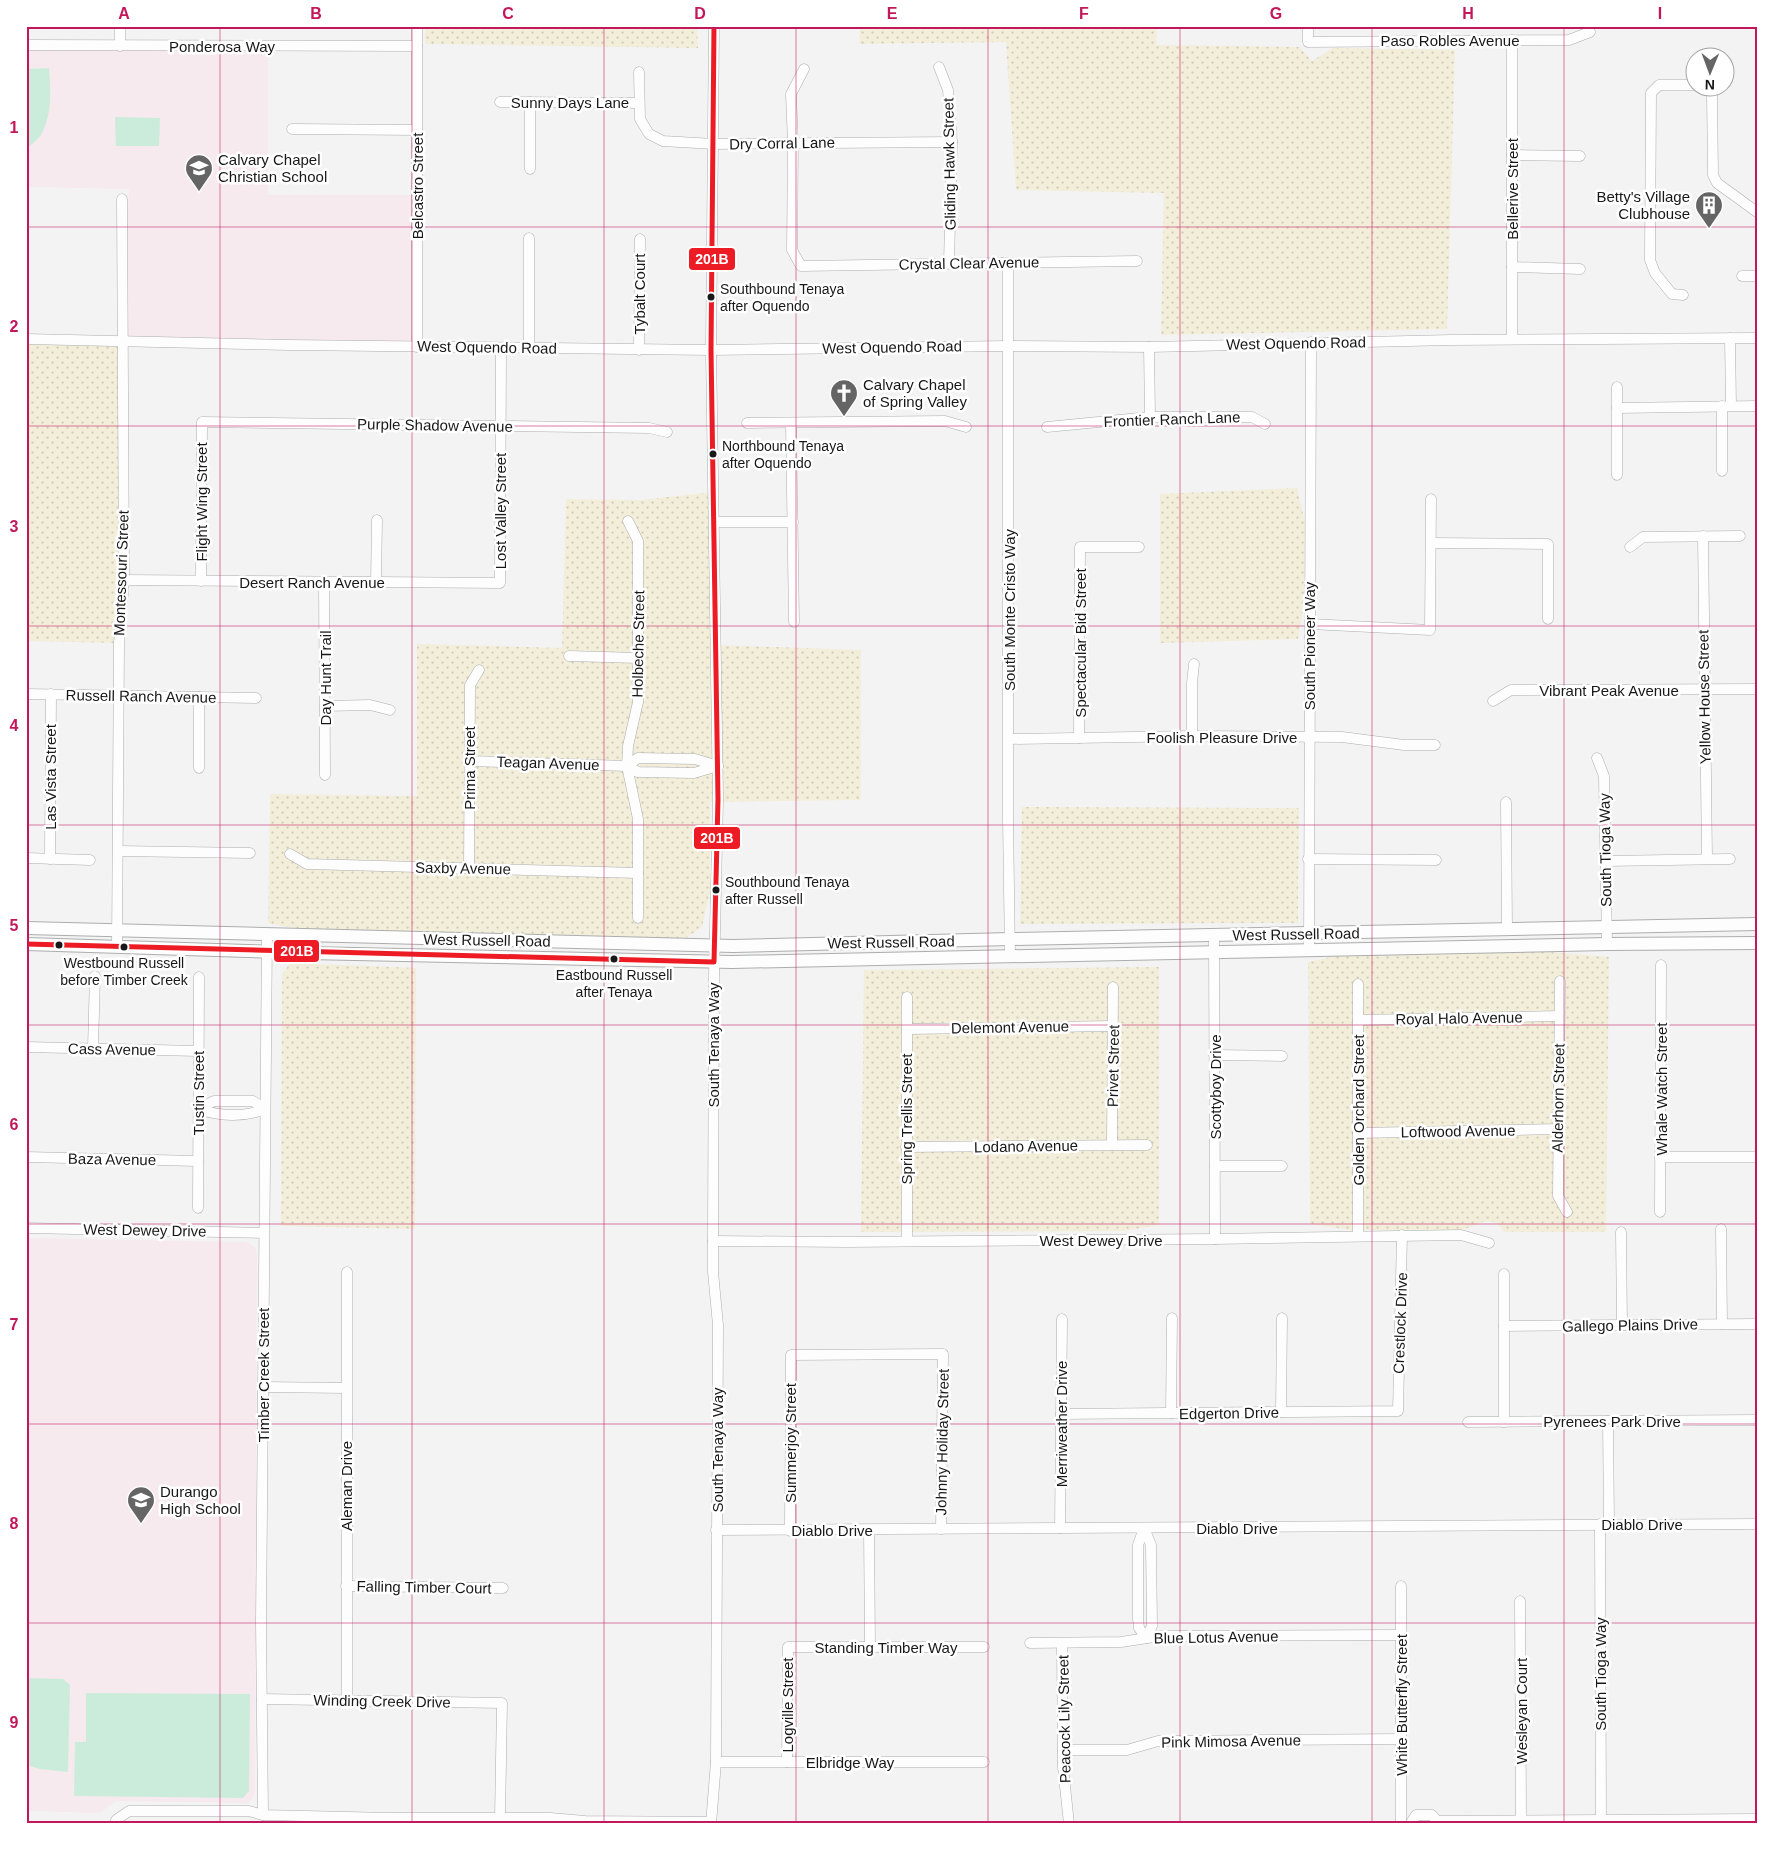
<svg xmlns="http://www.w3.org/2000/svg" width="1783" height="1850" font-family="Arial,sans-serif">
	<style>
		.education { fill: #f7eaef }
		.sand { fill: url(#sand-dots) }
		.park { fill: #cbecdb }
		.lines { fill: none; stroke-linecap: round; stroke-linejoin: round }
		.minor-casing { stroke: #acadad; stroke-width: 11 }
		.major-casing { stroke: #acadad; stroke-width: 14 }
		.minor { stroke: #fdfdfd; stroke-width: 10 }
		.major { stroke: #fdfdfd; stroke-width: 12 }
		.bus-1-casing { stroke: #fff; stroke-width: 9 }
		.bus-1 { stroke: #ed1b24; stroke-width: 5 }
		.grid { fill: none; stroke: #c2185b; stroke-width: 1; stroke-opacity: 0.55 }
		.bus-dot { fill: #181818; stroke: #fff; stroke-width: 2 }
		.labels { text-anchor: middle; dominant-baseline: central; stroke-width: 5; stroke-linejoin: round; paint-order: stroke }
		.bus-label { font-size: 14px; fill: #181818; stroke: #fff; text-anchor: start }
		.street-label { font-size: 15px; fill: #181818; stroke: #fff }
		.poi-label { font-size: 15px; fill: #181818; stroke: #fff; text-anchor: start }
		.line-badge { stroke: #fff; stroke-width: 2 }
		.badge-label { font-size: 14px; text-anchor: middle; font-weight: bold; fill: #fff }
		.neatline { fill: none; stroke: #c2185b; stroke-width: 2 }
		.grid-label { font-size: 16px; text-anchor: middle; font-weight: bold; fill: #c2185b }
	</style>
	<defs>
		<pattern id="sand-dots" width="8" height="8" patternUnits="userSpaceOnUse" patternTransform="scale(1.25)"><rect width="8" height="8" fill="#f3eeda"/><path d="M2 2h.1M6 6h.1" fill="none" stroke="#d0cbba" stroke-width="1.8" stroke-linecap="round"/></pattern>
	</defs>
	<rect width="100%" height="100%" fill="#f3f3f4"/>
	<g class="education">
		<polygon points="26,40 120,46 268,46 268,195 417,195 417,347 123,342 129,189 26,187"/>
		<polygon points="26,1238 245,1242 251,1244 256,1249 257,1256 255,1791 253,1798 248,1803 117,1801 99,1813 26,1811"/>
	</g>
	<g class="sand">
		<polygon points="425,26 697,26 698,48 425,44"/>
		<polygon points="860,26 1157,26 1156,45 1299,47 1312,61 1333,48 1455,50 1447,329 1161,335 1164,193 1016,190 1006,42 859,44"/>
		<polygon points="123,342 119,643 26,641 26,343"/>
		<polygon points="1297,488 1305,522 1304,603 1298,639 1160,643 1160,494"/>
		<polygon points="714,492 716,645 861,650 861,800 710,802 710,891 702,927 683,940 340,937 268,923 270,794 417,796 417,644 562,648 566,499 640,500"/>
		<polygon points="1022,807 1299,808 1298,923 1020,924"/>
		<path d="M1526,950l83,7 -3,275h-102c-14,-21 -26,-5 -43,-2h-110l-41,-6 -2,-262 42,-9z"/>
		<polygon points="290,963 416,968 415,1229 281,1226 282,975"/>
		<polygon points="1159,967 1159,1225 1123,1231 861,1232 864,970"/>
	</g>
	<g class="park">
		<path d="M49,68c2,23 3,47 -8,67 -4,5 -10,10 -15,14v-80z"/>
		<polygon points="115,117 160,118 159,146 116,146"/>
		<polygon points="26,1678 63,1679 70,1685 68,1772 40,1769 26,1765"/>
		<polygon points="86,1693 250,1694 249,1791 243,1798 74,1796 75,1742 86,1742"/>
	</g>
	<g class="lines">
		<g class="minor-casing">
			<g id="minor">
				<polyline points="1308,26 1308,42 1569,40 1590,32"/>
				<polyline points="26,45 417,46"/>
				<polyline points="120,46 120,26"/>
				<polyline points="939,67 948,90 952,142 949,263"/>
				<polyline points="804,69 791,94 793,143 792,250 801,266 1137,261"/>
				<polyline points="639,72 640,119 649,134 663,141 714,144 952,142"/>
				<polyline points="1705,88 1712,93 1713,175 1717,183 1757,212"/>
				<polyline points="500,102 639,103"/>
				<polyline points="530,102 530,169"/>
				<polyline points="292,129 417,130"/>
				<polyline points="1512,155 1580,156"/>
				<polyline points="529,238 529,348"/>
				<polyline points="1008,263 1008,819 1010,956"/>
				<polyline points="1512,267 1580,269"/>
				<polyline points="1742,276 1757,276"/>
				<polyline points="1683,295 1672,294 1655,273 1650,260 1651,93 1659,85 1696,85"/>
				<polyline points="1730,338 1731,406"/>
				<polyline points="26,339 289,345 711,350 1009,346 1149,347 1451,340 1757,338"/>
				<polyline points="1512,339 1512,40"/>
				<polyline points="417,347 417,26"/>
				<polyline points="1149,347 1150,417"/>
				<polyline points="639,350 640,239"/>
				<polyline points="1617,387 1617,475"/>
				<polyline points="1722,406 1722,471"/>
				<polyline points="1617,408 1757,406"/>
				<polyline points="747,423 945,421 966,427"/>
				<polyline points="791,424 794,622"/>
				<polyline points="1047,427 1150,417 1252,417 1265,424"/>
				<polyline points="628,521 638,541 638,702 628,746 627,766 638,819 638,918"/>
				<polyline points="715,522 793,522"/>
				<polyline points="1703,536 1707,858"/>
				<polyline points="1431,543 1548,544 1548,619"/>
				<polyline points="1630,547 1643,537 1740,536"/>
				<polyline points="124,580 500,583 501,348"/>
				<polyline points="201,581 202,422 649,428 667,432"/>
				<polyline points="324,581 325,775"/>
				<polyline points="376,582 377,520"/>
				<polyline points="1310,624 1430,630 1431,499"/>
				<polyline points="569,656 638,658"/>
				<polyline points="26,694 256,698"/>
				<polyline points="1493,701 1511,690 1757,689"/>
				<polyline points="325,706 370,705 390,710"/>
				<polyline points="1192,736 1192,683 1194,664"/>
				<polyline points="1079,738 1080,547 1139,547"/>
				<polyline points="1009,739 1192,736 1342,737 1404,745 1435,745"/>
				<polyline points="1597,758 1604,776 1607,944"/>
				<polyline points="469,761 627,766 638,772 694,773 718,766"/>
				<polyline points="627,766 638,758 695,759 718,766"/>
				<polyline points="199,768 199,697"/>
				<polyline points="1506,802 1507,930"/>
				<polyline points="118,851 250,853"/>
				<polyline points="290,854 307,864 638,873"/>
				<polyline points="26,858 90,860"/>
				<polyline points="50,859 51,694"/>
				<polyline points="1308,859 1436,860"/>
				<polyline points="1606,861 1730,859"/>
				<polyline points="469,868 470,685 479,670"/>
				<polyline points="1214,935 1215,1239"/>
				<polyline points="117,947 119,643 124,580 122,199"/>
				<polyline points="1309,951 1311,342"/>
				<polyline points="1560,981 1558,1196 1567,1212"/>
				<polyline points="1358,1020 1559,1016"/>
				<polyline points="907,1029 1113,1026"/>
				<polyline points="26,1047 198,1051"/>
				<polyline points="93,1048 95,976"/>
				<polyline points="1214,1055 1282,1056"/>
				<polyline points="198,1109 214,1101 253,1101 265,1109"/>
				<path d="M198,1109c21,7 46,9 67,0"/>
				<polyline points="1358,1133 1558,1129"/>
				<polyline points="1112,1145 1113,987"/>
				<polyline points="906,1147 1147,1145"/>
				<polyline points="26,1157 198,1161"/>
				<polyline points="1660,1157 1757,1157"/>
				<polyline points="1215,1166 1282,1166"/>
				<polyline points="198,1208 199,977"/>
				<polyline points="1660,1212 1661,965"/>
				<polyline points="26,1228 264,1233"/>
				<polyline points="1721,1229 1722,1324"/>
				<polyline points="1621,1232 1622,1325"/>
				<polyline points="1358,1235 1358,984"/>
				<polyline points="713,1241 847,1242 1215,1239 1461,1235 1489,1243"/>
				<polyline points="907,1241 907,997"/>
				<polyline points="1504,1274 1504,1422"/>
				<polyline points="1504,1326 1757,1324"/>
				<polyline points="263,1387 346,1388"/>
				<polyline points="1281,1412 1282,1318"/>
				<polyline points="1171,1413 1172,1318"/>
				<polyline points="1061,1414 1398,1411 1402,1235"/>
				<polyline points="1608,1421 1609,1524"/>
				<polyline points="1468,1422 1757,1420"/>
				<polyline points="1600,1524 1601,1824"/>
				<polyline points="1060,1528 1062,1319"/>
				<polyline points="1144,1528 1138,1545 1138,1619 1139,1628 1146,1638"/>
				<polyline points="1144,1528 1151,1545 1152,1626 1146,1638"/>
				<polyline points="716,1530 1757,1524"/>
				<polyline points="869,1530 870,1647"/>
				<polyline points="790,1531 791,1355 943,1354 941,1529"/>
				<polyline points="346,1586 503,1588"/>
				<polyline points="1401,1586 1401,1824"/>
				<polyline points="1520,1601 1521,1820"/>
				<polyline points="1030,1643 1121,1642 1160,1636 1402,1635"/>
				<polyline points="1062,1644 1063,1767 1069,1824"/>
				<polyline points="262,1699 502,1703 500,1818"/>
				<polyline points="347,1700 347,1272"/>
				<polyline points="1063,1750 1127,1750 1158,1741 1401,1739"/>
				<polyline points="716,1762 984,1762"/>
				<polyline points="787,1762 788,1647 984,1647"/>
				<polyline points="263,1815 261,1623 267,935"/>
				<polyline points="1412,1821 1416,1815 1432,1815 1437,1821 1757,1819"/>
				<polyline points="116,1824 116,1820 129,1811 249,1811 263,1815 391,1818 550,1818 585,1821 711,1822"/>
				<polyline points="711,1824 716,1762 718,1325 713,1272 713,1241 714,977 718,799 711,350 714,26"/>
			</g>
		</g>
		<g class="major-casing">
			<g id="major">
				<polyline points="26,928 733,946 1010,939 1757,924"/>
				<polyline points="26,944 308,953 732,962 1607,944 1757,943"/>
			</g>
		</g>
		<use href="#minor" class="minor"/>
		<use href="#major" class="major"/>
		<g class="bus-1-casing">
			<polyline id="bus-1" points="26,944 714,962 718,799 711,350 714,26"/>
		</g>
		<use href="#bus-1" class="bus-1"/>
	</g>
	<path class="grid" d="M220,26v1798M412,26v1798M604,26v1798M796,26v1798M988,26v1798M1180,26v1798M1372,26v1798M1564,26v1798M26,227h1731M26,426h1731M26,626h1731M26,825h1731M26,1025h1731M26,1224h1731M26,1424h1731M26,1623h1731"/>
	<defs>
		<g id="school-pin" transform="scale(1.4375)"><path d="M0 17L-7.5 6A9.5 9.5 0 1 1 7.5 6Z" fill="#656565" stroke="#fff"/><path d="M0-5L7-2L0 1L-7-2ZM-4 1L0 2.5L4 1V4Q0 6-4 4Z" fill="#fff"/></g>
		<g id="building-pin" transform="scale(1.4375)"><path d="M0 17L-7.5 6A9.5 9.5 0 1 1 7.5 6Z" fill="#656565" stroke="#fff"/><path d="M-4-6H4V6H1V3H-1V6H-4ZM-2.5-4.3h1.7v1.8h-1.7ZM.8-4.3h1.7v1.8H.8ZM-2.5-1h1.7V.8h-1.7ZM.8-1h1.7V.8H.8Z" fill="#fff"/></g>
		<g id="church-pin" transform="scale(1.4375)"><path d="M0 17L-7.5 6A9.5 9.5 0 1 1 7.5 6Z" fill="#656565" stroke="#fff"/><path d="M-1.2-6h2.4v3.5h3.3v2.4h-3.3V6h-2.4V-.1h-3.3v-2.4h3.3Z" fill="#fff"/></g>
	</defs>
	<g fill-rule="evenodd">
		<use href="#school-pin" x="199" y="168"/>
		<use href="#building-pin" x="1709" y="205"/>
		<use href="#church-pin" x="844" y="393"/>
		<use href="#school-pin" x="141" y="1500"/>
	</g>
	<g class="bus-dot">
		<circle cx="711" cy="297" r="4.5"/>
		<circle cx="713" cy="454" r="4.5"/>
		<circle cx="716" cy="890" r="4.5"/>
		<circle cx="59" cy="945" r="4.5"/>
		<circle cx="124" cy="947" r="4.5"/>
		<circle cx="614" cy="959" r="4.5"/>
	</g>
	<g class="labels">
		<g class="bus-label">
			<text x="720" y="289">Southbound Tenaya<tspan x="720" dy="17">after Oquendo</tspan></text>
			<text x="722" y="446">Northbound Tenaya<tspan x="722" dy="17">after Oquendo</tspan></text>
			<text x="725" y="882">Southbound Tenaya<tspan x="725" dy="17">after Russell</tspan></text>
			<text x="124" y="963" text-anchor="middle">Westbound Russell<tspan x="124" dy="17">before Timber Creek</tspan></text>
			<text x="614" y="975" text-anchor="middle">Eastbound Russell<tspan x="614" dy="17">after Tenaya</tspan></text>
		</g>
		<g class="street-label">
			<text x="1450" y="40">Paso Robles Avenue</text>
			<text x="222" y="46">Ponderosa Way</text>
			<text x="570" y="102">Sunny Days Lane</text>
			<text transform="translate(782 143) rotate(-1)">Dry Corral Lane</text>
			<text transform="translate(949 164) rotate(-91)">Gliding Hawk Street</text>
			<text transform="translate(417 186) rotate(-90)">Belcastro Street</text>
			<text transform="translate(1512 189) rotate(-90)">Bellerive Street</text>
			<text transform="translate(969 263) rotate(-1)">Crystal Clear Avenue</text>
			<text transform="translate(639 294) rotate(-90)">Tybalt Court</text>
			<text transform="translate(1296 343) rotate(-1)">West Oquendo Road</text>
			<text transform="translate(487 347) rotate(1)">West Oquendo Road</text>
			<text transform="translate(892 347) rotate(-1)">West Oquendo Road</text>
			<text transform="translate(1172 419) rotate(-2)">Frontier Ranch Lane</text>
			<text transform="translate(435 425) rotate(1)">Purple Shadow Avenue</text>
			<text transform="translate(201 502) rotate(-90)">Flight Wing Street</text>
			<text transform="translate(500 511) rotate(-90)">Lost Valley Street</text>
			<text transform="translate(121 573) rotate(-88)">Montessouri Street</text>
			<text x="312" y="582">Desert Ranch Avenue</text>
			<text transform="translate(1009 610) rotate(-90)">South Monte Cristo Way</text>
			<text transform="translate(1080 643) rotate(-90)">Spectacular Bid Street</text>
			<text transform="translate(638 644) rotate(-89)">Holbeche Street</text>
			<text transform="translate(1309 646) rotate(-90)">South Pioneer Way</text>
			<text transform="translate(325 678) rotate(-90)">Day Hunt Trail</text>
			<text x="1609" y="690">Vibrant Peak Avenue</text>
			<text transform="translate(141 696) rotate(1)">Russell Ranch Avenue</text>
			<text transform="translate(1704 697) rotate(-91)">Yellow House Street</text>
			<text x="1222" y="737">Foolish Pleasure Drive</text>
			<text transform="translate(548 763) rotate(2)">Teagan Avenue</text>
			<text transform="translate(469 768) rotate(-90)">Prima Street</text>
			<text transform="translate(50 777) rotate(-90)">Las Vista Street</text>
			<text transform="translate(1605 850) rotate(-91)">South Tioga Way</text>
			<text transform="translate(463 868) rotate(1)">Saxby Avenue</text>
			<text transform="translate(1296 934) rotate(-1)">West Russell Road</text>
			<text transform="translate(487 940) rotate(1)">West Russell Road</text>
			<text transform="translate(891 942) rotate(-1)">West Russell Road</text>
			<text transform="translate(1459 1018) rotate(-1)">Royal Halo Avenue</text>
			<text transform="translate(1010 1027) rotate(-1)">Delemont Avenue</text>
			<text transform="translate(713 1045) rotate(-90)">South Tenaya Way</text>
			<text transform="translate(112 1049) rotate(1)">Cass Avenue</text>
			<text transform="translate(1113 1066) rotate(-89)">Privet Street</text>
			<text transform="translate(1215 1087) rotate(-90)">Scottyboy Drive</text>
			<text transform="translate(1661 1089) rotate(-90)">Whale Watch Street</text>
			<text transform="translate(198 1093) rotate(-90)">Tustin Street</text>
			<text transform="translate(1558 1098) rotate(-89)">Alderhorn Street</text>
			<text transform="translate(1358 1110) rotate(-90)">Golden Orchard Street</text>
			<text transform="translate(906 1119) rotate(-90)">Spring Trellis Street</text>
			<text transform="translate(1458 1131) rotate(-1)">Loftwood Avenue</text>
			<text transform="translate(1026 1146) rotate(-1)">Lodano Avenue</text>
			<text transform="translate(112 1159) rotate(1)">Baza Avenue</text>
			<text transform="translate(145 1230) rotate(1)">West Dewey Drive</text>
			<text x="1101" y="1240">West Dewey Drive</text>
			<text transform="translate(1400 1323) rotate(-88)">Crestlock Drive</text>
			<text transform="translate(1630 1325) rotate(-1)">Gallego Plains Drive</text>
			<text transform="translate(263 1375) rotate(-90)">Timber Creek Street</text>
			<text transform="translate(1229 1413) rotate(-1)">Edgerton Drive</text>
			<text x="1612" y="1421">Pyrenees Park Drive</text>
			<text transform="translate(1061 1424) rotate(-90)">Merriweather Drive</text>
			<text transform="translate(942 1442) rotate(-89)">Johnny Holiday Street</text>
			<text transform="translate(790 1443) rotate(-90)">Summerjoy Street</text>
			<text transform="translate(717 1450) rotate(-90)">South Tenaya Way</text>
			<text transform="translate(346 1486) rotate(-90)">Aleman Drive</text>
			<text x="1642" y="1524">Diablo Drive</text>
			<text x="1237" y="1528">Diablo Drive</text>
			<text x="832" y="1530">Diablo Drive</text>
			<text transform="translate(424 1587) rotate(1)">Falling Timber Court</text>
			<text transform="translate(1216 1637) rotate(-1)">Blue Lotus Avenue</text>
			<text x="886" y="1647">Standing Timber Way</text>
			<text transform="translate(1600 1674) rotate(-90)">South Tioga Way</text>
			<text transform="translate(382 1701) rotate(1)">Winding Creek Drive</text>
			<text transform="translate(787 1705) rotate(-90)">Logville Street</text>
			<text transform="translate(1401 1705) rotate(-90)">White Butterfly Street</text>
			<text transform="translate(1521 1711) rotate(-90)">Wesleyan Court</text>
			<text transform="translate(1064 1719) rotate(-91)">Peacock Lily Street</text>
			<text transform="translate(1231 1741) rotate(-1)">Pink Mimosa Avenue</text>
			<text x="850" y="1762">Elbridge Way</text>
		</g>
		<g class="poi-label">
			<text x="218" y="159">Calvary Chapel<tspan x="218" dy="17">Christian School</tspan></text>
			<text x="1690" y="196" text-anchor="end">Betty's Village<tspan x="1690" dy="17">Clubhouse</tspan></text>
			<text x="863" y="384">Calvary Chapel<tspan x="863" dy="17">of Spring Valley</tspan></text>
			<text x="160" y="1491">Durango<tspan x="160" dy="17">High School</tspan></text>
		</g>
	</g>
	<g class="line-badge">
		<rect x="688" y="247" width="48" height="24" rx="5" fill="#ed1b24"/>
		<rect x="693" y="826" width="48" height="24" rx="5" fill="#ed1b24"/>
		<rect x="273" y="939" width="47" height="24" rx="5" fill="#ed1b24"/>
	</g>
	<g class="badge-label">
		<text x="712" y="264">201B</text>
		<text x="717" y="843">201B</text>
		<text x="297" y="956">201B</text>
	</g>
	<rect width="1783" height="1850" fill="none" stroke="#ffffff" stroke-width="55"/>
	<g transform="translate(1710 72) rotate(181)"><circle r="24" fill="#ffffff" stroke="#a3a3a3"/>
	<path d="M0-4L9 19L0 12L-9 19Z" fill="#656565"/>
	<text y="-8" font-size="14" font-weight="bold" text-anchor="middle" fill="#181818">N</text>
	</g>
	<rect x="28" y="28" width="1728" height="1794" class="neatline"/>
	<g class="grid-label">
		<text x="124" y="19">A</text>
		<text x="316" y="19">B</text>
		<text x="508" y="19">C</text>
		<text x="700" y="19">D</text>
		<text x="892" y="19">E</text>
		<text x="1084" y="19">F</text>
		<text x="1276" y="19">G</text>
		<text x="1468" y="19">H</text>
		<text x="1660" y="19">I</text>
		<text x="14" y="133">1</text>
		<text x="14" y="332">2</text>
		<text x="14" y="532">3</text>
		<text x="14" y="731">4</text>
		<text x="14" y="931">5</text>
		<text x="14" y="1130">6</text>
		<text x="14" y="1330">7</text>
		<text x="14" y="1529">8</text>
		<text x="14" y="1728">9</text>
	</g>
</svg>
